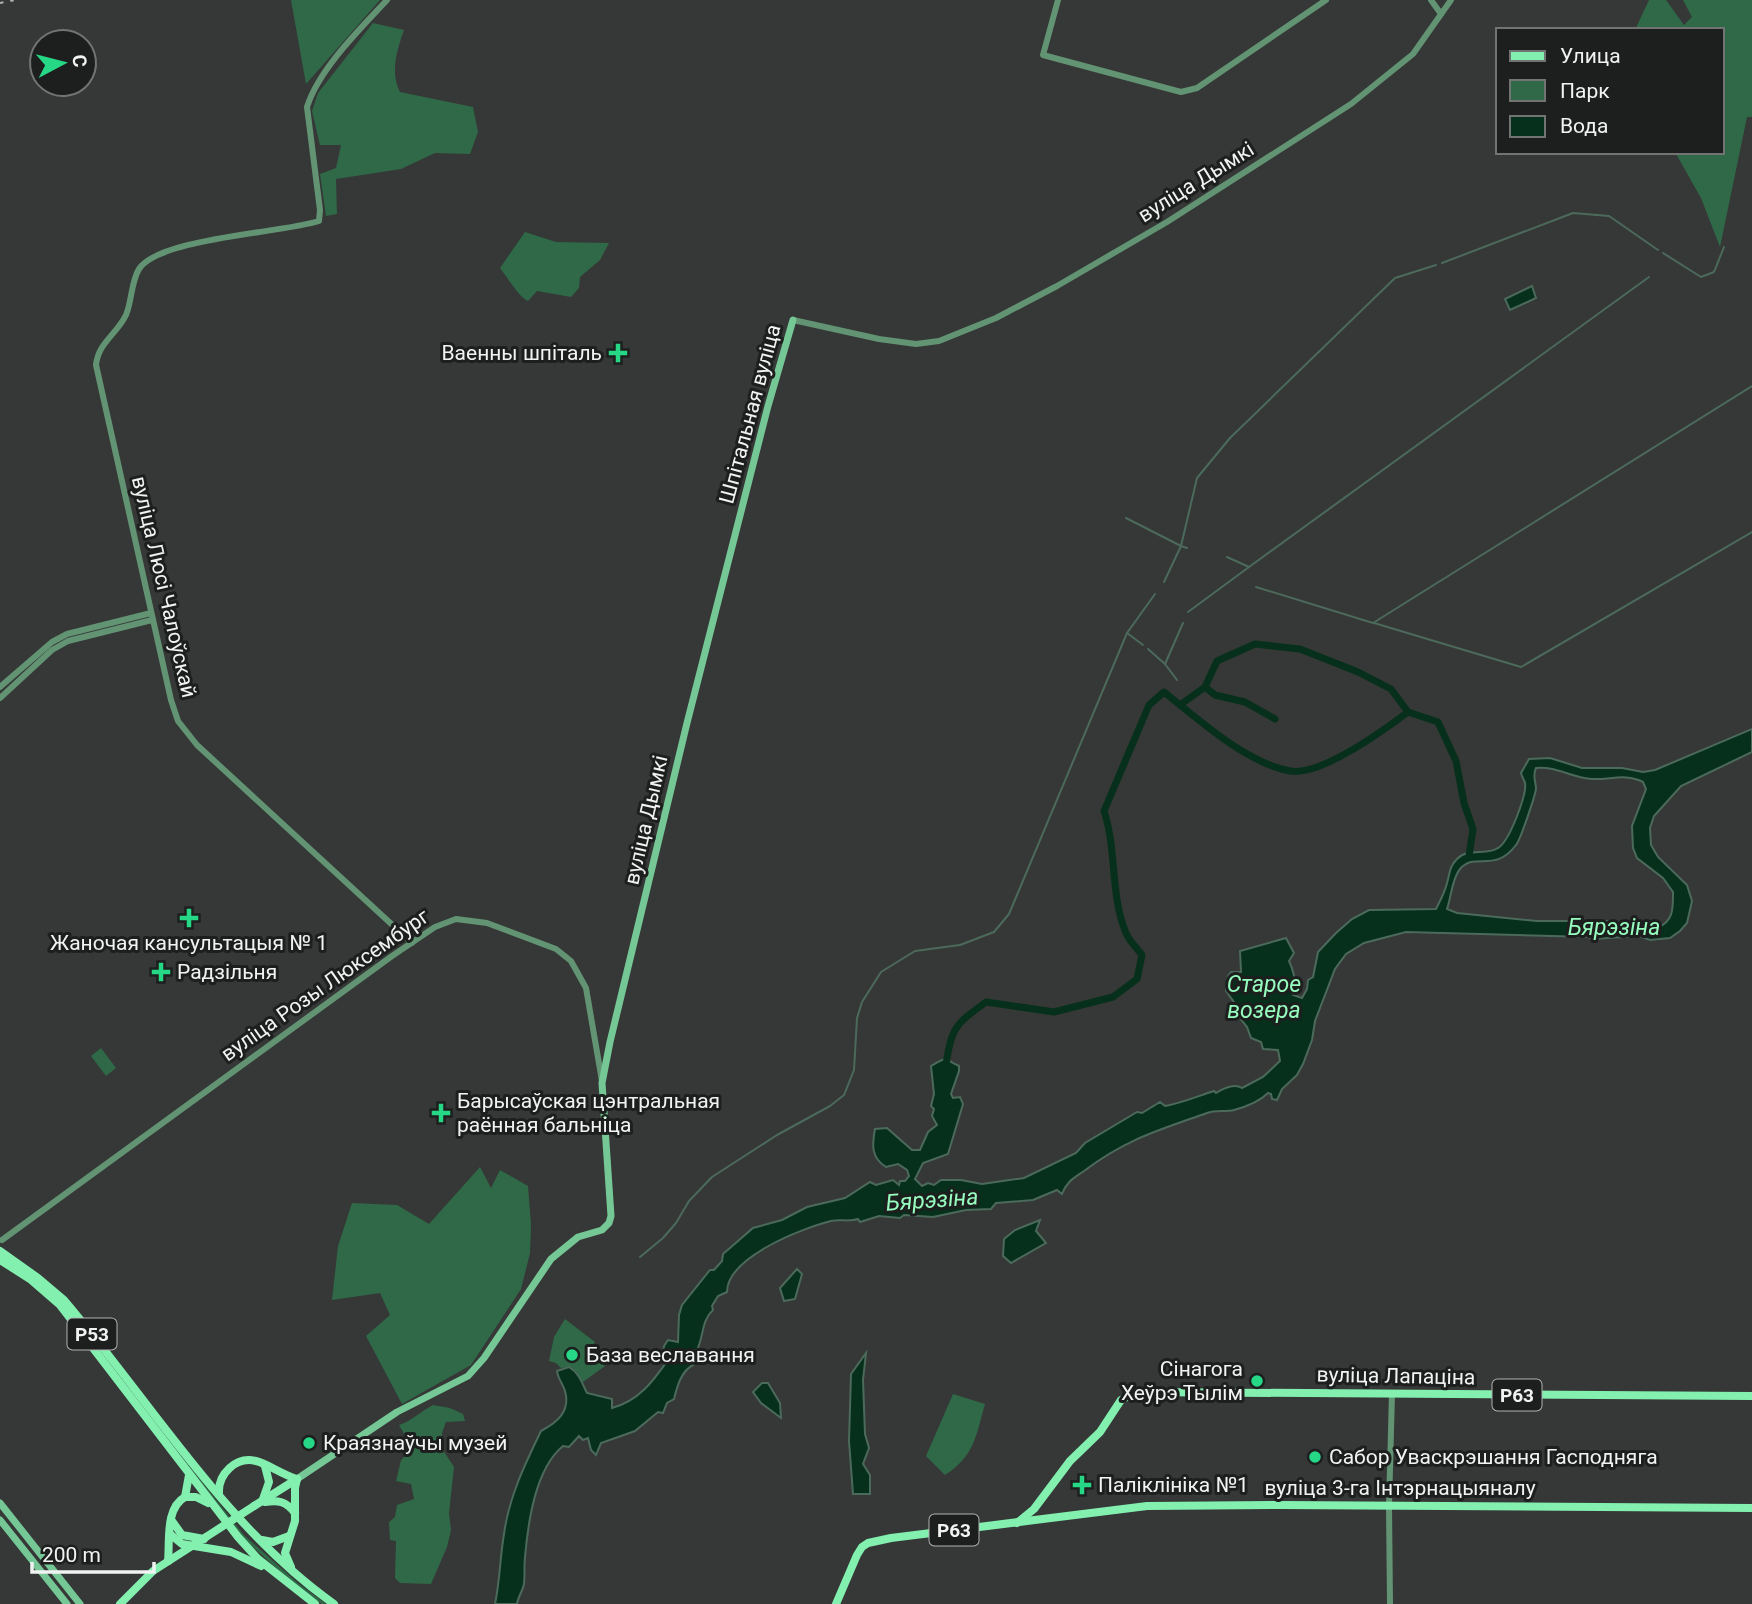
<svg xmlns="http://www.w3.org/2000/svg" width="1752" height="1604" font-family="Roboto,sans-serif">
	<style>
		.green { fill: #2f6948 }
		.water { fill: #06301b; stroke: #4c6a5c; stroke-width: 2; fill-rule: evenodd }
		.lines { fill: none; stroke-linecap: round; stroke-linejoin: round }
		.stream { stroke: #4c6a5c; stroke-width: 2 }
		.river { stroke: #06301b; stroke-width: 7 }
		.tertiary { stroke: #629474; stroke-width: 6 }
		.secondary { stroke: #75c896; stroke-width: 7 }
		.primary { stroke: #83f0b0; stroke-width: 8 }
		.rail { stroke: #b0b2b1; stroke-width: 2; stroke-dasharray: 3.5 7; stroke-linecap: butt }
		.primary-bridge { stroke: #83f0b0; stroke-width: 8 }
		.poi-dot { fill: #26d886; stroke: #1d1f1e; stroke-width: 2.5 }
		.labels { text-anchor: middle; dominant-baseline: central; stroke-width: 6; stroke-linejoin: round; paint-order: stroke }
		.shield { fill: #1d1f1e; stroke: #b1b3b2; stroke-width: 2 }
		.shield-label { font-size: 19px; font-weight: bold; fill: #f1f3f2 }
		.street-label { font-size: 21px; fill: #f1f3f2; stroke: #1d1f1e }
		.poi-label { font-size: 21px; fill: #f1f3f2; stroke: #1d1f1e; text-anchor: start }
		.water-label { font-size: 23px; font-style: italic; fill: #96fdbf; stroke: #1d1f1e }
	</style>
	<rect width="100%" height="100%" fill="#353836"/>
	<g class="green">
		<polygon points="291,0 380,0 306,84"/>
		<polygon points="1649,0 1666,0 1684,25 1692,17 1683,0 1752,0 1752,117 1747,117 1720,247 1701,198 1675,152 1722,152 1722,30 1635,30"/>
		<path d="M373,23l31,7c-7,20 -14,42 -4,62l73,15 5,25 -8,22 -35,-1 -34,16 -65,10 1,35 -11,2 -6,-42 16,-6 5,-23h-21l-8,-34 6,-18z"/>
		<path d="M525,232l31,10 53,1 -9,17 -20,17 -1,11 -8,9 -34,-6 -9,10c-9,-4 -21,-24 -28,-33z"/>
		<polygon points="101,1048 116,1068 106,1076 91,1056"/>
		<polygon points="480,1167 491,1188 500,1170 528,1186 531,1225 530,1253 521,1289 471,1365 402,1404 366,1336 390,1315 380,1293 332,1300 338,1246 352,1203 397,1205 429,1224"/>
		<polygon points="565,1319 595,1342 589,1350 605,1366 583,1382 569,1367 561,1368 556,1363 549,1361 554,1337"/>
		<path d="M953,1394l32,10c-9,31 -10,52 -40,71l-19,-19z"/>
		<path d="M433,1405l17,3 13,6 2,7 -19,1 -4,11 1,17 11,17 -5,46 2,17 -4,17 -16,37 -31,-1 -5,-5 1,-37 -6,-1 -1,-18 6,-5 2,-12 17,-6 -3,-15 -15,-3 5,-21 12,-11 -14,-24c13,-4 22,-14 34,-20z"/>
		<polygon points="165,1435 244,1535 299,1584 326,1604 322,1604 297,1587 242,1537"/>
	</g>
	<g class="water">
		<polygon points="1532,286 1536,298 1510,310 1505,299"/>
		<path d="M1752,729v23l-71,34 -27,30 -4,12 1,17 7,12 29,28 5,16 -5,22 -7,8 -10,7 -20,2 -11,-4 -45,3 -6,-2 -182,-5 -42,11 -18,11 -11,15 -20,52 -3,19 -9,24 -6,11 -15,14 -5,11 -5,-1 -1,-5 -3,-1c-8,8 -23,14 -34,17 -8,2 -19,0 -27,3 -48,17 -81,26 -123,58 -10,7 -17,10 -22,23l-5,-4 -24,10 -37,3 -5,6 -25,1 -33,7 -29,-2 -4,3 -21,-2 -19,6 -2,-3c-8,3 -18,0 -27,2 -28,7 -104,36 -104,71l-9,4 -6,10 1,4c-12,11 -9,26 -16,40h-4l-3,12 3,3c-12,6 -16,22 -19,34l-7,4 -4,10 -5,-1 -23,19 -34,12 -5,12 -5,-5 -3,-12 -5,2 -4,-4 -10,11 -6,-1c-28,23 -35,77 -38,111 -1,8 0,18 -1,27 -1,6 -6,13 -7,20h-22c5,-24 5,-47 9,-70 5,-37 21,-70 37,-103 15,-8 30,-19 24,-40 -2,-7 -7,-12 -8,-20l12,-4c10,6 13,16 18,26l25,6v9c27,-7 41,-27 56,-48l1,-3h-6l1,-11 4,-6 10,2 1,-27 3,-10 28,-35h4l8,-9 1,-7 30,-26 29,-8 25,-13 38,-9 25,-16 6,3 17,-5 6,5 1,-4h5l4,-5 -2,-6 -9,-6 -12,3c-15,-9 -14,-22 -11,-38l12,-1 25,22h8l8,-18 9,-7 -5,-9 2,-7 -3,-3 3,-12 -3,-28c16,-10 13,-7 28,0v5l-8,23 2,4 7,-1 3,7 -15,50 -25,9 -8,16 7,7 6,-3 6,2 7,-5h20l21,4 42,-6 52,-25 9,-10 52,-31 5,1 18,-11 5,4c17,-3 33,-10 49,-15l2,2c8,-5 18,-10 26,-5l21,-11 17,-16 -2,-11 -15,-1 -2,-7 -10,-4 -4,-11 -8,-10 -3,-12 -10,-14 2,-15 3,-4h10l-1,-21 46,-13 8,15 -5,8c5,11 8,24 4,34l9,3 5,-9 1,-9 5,-3 5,-25 18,-19 16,-14 17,-9 67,-1c4,-8 9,-17 11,-26 3,-10 2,-16 10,-24 12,-12 28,-3 41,-11 11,-6 29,-53 27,-65 -1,-3 -3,-6 -4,-10l8,-14 21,-1 32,10h40l21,4 12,-2zM1536,768c20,-2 37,10 56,11 18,1 34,-6 51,3l3,7 -14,37 1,22 4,10 26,20 10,14c0,16 1,29 -16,36l-46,-7h-74l-80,-8 -10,-4c4,-11 5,-31 13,-40 16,-18 34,5 56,-24 4,-4 19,-49 20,-56 0,-8 -4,-13 0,-21z"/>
		<polygon points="1040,1220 1036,1231 1046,1243 1011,1263 1003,1256 1004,1239 1015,1230"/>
		<polygon points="797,1269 802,1274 795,1299 784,1301 780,1288"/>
		<polygon points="866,1353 863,1380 865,1434 869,1448 863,1464 870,1475 870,1494 853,1494 849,1441 851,1374"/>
		<polygon points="762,1383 768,1383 780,1403 781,1418 761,1403 753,1392"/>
	</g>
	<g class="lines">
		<g class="stream">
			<polyline points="1663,253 1701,277 1714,272 1724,247"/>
			<polyline points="1442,263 1573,213 1609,216 1658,250"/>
			<polyline points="1126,518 1181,546 1197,478 1230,438 1395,278 1436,265"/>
			<polyline points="1249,567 1649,277"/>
			<polyline points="1164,582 1181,546 1187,548"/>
			<polyline points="1256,587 1373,623 1752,386"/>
			<polyline points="1188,612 1249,567 1227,557"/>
			<polyline points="1374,623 1521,667 1752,532"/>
			<polyline points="1143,645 1127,633 1155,594"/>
			<polyline points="1148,649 1165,664"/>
			<polyline points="1177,680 1165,664 1183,623"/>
			<polyline points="640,1257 663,1238 676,1223 689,1201 712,1177 777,1135 830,1106 844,1095 854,1070 857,1018 862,1002 881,972 915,951 960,945 994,932 1009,914 1127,633"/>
		</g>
		<g class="river">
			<polyline points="1205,687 1215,695 1245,702 1275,719"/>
			<polyline points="1180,705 1205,687 1217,661 1255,644 1300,649 1358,672 1391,689 1408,712"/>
			<path d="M946,1065c5,-38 10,-41 40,-63l68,10 59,-15 24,-18 5,-24c-5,-7 -13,-14 -16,-22 -16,-38 -9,-83 -22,-122l45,-106 15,-13c34,27 82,71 126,79 31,5 94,-41 118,-59l30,10 18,39 8,42 9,26 -4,27"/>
		</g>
		<g class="tertiary">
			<path d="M387,0c-27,29 -68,69 -80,107l13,103 -1,11c-37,12 -160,17 -180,48 -8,13 -7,32 -13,46 -9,19 -28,28 -30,50l75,335 7,21 19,24 215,198"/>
			<polyline points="1058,0 1043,55 1181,92 1197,88 1326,0"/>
			<polyline points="1431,0 1441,14"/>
			<polyline points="793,320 879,339 916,344 939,341 996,318 1057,286 1167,222 1351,104 1413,54 1451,0"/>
			<polyline points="0,687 52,642 67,634 151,613"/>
			<polyline points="0,698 52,650 68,641 152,620"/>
			<polyline points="2,1240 392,956 435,927 456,919 487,923 556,949 571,961 586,988 602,1081"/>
			<polyline points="1390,1604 1389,1506 1392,1393"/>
		</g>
		<g class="secondary">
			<polyline points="297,1479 397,1412 468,1376 484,1358 551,1259 578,1237 602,1230 609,1223 611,1216 602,1083 610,1042 687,723 768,406 793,320"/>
			<polyline points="0,1503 80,1604"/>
			<polyline points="0,1520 67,1604"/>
		</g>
		<g class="primary">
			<path d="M0,1251l38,27 26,22c86,101 161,227 270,304"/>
			<polyline points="0,1260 30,1279 60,1305 238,1537 258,1559 315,1604"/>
			<path d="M219,1493c-1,-19 17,-37 37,-32 10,2 27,14 41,18"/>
			<polyline points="185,1497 196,1497 208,1503"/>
			<polyline points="263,1499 269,1482 265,1466"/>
			<path d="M265,1502c13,-2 21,-1 30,11"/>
			<polyline points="254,1506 297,1479"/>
			<polyline points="172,1521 182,1535 204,1539"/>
			<polyline points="1017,1523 1034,1509 1070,1461 1100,1432 1121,1400 1136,1392 1752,1396"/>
			<polyline points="170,1534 182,1544 231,1552 261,1566"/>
			<polyline points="262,1540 273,1542 289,1536"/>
			<path d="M168,1561c2,-20 -3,-53 17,-64l4,-22"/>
			<polyline points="291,1567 285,1553 295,1521 295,1488 297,1479"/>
			<polyline points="120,1604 153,1571 206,1537"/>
			<polyline points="836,1604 857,1555 862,1547 868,1543 891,1538 1147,1506 1280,1505 1752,1508"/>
		</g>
		<polyline class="rail" points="0,3 15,0"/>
		<polyline class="primary-bridge" points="206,1537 254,1506"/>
	</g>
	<g class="poi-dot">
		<path d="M614.5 342.5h7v7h7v7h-7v7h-7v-7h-7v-7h7z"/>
		<path d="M185.5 907.5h7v7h7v7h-7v7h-7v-7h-7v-7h7z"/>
		<path d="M157.5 961.5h7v7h7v7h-7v7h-7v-7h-7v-7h7z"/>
		<path d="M437.5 1102.5h7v7h7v7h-7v7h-7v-7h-7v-7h7z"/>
		<circle cx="572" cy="1355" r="7"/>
		<circle cx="1257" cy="1381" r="7"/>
		<circle cx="309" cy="1443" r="7"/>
		<circle cx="1315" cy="1457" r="7"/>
		<path d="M1078.5 1474.5h7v7h7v7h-7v7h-7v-7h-7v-7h7z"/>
	</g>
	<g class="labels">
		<g class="shield">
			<rect x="67.5" y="1318.5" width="49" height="31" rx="5"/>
			<rect x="1492.5" y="1379.5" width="49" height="31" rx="5"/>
			<rect x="929.5" y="1514.5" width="49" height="31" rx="5"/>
		</g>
		<g class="shield-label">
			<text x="92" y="1334">Р53</text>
			<text x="1517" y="1395">Р63</text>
			<text x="954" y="1530">Р63</text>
		</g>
		<g class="street-label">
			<text transform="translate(1196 182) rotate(-32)">вуліца Дымкі</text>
			<text transform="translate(750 414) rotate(-75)">Шпітальная вуліца</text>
			<text transform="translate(164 587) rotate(77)">вуліца Люсі Чалоўскай</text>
			<text transform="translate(646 820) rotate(-77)">вуліца Дымкі</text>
			<text transform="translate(325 985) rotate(-35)">вуліца Розы Люксембург</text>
			<text transform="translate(1396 1376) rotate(1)">вуліца Лапаціна</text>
			<text x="1400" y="1488">вуліца 3-га Інтэрнацыяналу</text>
		</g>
		<g class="poi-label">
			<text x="602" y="353" text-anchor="end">Ваенны шпіталь</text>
			<text x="189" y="943" text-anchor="middle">Жаночая кансультацыя № 1</text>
			<text x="177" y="972">Радзільня</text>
			<text x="457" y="1101">Барысаўская цэнтральная<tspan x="457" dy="24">раённая бальніца</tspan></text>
			<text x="586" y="1355">База веславання</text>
			<text x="1243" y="1369" text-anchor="end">Сінагога<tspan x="1243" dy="24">Хеўрэ Тылім</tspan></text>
			<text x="323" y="1443">Краязнаўчы музей</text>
			<text x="1329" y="1457">Сабор Уваскрэшання Гасподняга</text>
			<text x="1098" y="1485">Паліклініка №1</text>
		</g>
		<g class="water-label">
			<text x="1614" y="927">Бярэзіна</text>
			<text x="1264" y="984">Старое<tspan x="1264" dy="26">возера</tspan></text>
			<text transform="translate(932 1200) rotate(-4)">Бярэзіна</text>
		</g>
	</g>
	<rect x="1496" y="28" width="228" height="126" fill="#1d1f1e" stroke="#727473" stroke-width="2"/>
	<rect x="1510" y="51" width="35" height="10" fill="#83f0b0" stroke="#727473" stroke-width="2"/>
	<text x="1560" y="63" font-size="21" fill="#f1f3f2">Улица</text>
	<rect x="1510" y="80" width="35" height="21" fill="#2f6948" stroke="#727473" stroke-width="2"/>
	<text x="1560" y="98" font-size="21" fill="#f1f3f2">Парк</text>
	<rect x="1510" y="116" width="35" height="21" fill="#06301b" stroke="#727473" stroke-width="2"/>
	<text x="1560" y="133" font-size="21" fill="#f1f3f2">Вода</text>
	<g transform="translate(63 63) rotate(83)"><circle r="33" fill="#1d1f1e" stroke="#727473" stroke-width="2"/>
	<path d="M0-5L12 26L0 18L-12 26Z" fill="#26d886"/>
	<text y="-10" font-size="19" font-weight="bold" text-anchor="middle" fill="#f1f3f2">С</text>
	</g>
	<path d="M32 1562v10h122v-10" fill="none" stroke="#f1f3f2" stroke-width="3.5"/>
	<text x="42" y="1562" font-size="21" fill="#f1f3f2" stroke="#1d1f1e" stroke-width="5" paint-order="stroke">200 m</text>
</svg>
